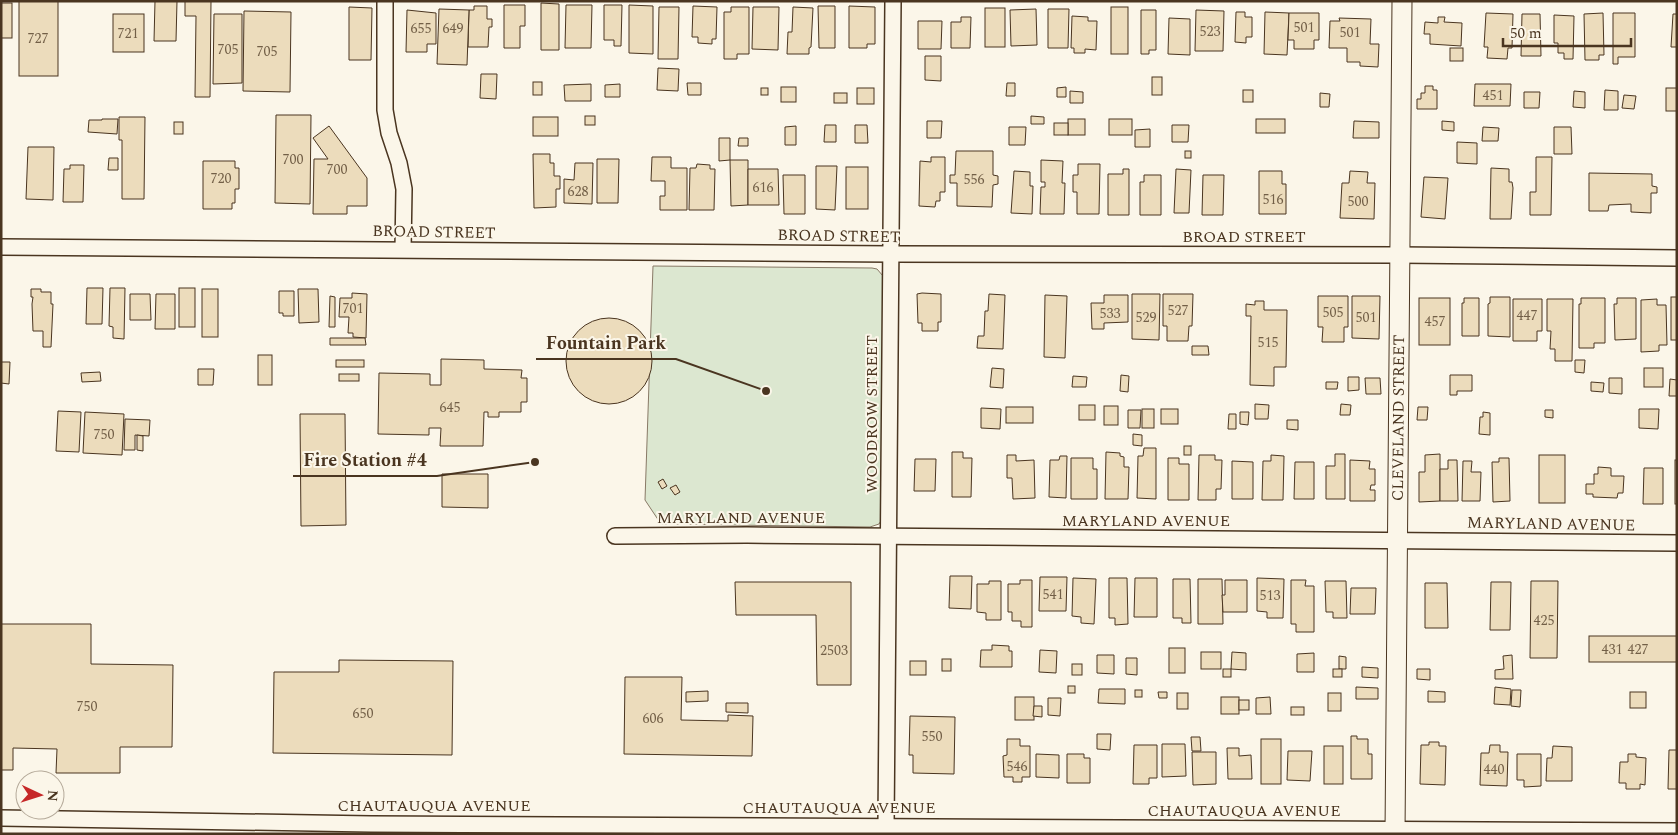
<svg xmlns="http://www.w3.org/2000/svg" width="1678" height="835" font-family="Spectral,serif">
	<style>
		.green { fill: #dce7d0; stroke: #887966 }
		.building { fill: #ecdcbc; stroke: #4a3520 }
		.lines { fill: none; stroke-linecap: round; stroke-linejoin: round }
		.minor-casing { stroke: #4a3520; stroke-width: 18 }
		.tertiary-casing { stroke: #4a3520; stroke-width: 21 }
		.minor { stroke: #fbf6e9; stroke-width: 15 }
		.tertiary { stroke: #fbf6e9; stroke-width: 19 }
		.labels { text-anchor: middle; dominant-baseline: central; stroke-width: 4; stroke-linejoin: round; paint-order: stroke }
		.number-label { font-size: 14px; fill: #725f47 }
		.street-label { font-size: 16px; fill: #4a3520; stroke: #fbf6e9 }
		.leader { fill: none; stroke: #4a3520; stroke-width: 2 }
		.callout-dot { fill: #4a3520; stroke: #fbf6e9; stroke-width: 2 }
		.callout-label { font-size: 18px; text-anchor: middle; font-weight: bold; fill: #4a3520; stroke: #fbf6e9; stroke-width: 4; stroke-linejoin: round; paint-order: stroke }
	</style>
	<rect width="100%" height="100%" fill="#fbf6e9"/>
	<polygon class="green" points="653,266 872,268 877,269 883,276 882,519 879,524 870,527 661,524 645,500"/>
	<g class="building">
		<rect x="19" y="1" width="39" height="75"/>
		<polygon points="155,1 177,1 176,41 154,41"/>
		<polygon points="185,1 211,1 210,97 195,97 196,16 185,16"/>
		<rect x="1" y="3" width="11" height="35"/>
		<polygon points="541,3 559,4 559,50 541,50"/>
		<polygon points="504,5 525,5 525,26 520,26 520,48 504,48"/>
		<polygon points="566,5 592,5 591,48 565,48"/>
		<polygon points="604,5 622,5 621,46 614,46 614,40 604,40"/>
		<polygon points="629,5 653,6 653,54 629,53"/>
		<polygon points="474,6 487,6 487,19 492,19 492,27 489,27 488,47 468,47 469,10 474,10"/>
		<polygon points="693,6 717,7 716,39 712,39 712,44 698,43 698,37 692,37"/>
		<polygon points="818,6 835,6 835,48 819,48"/>
		<polygon points="849,6 875,7 875,44 867,44 867,48 849,48"/>
		<polygon points="349,7 372,8 371,60 349,60"/>
		<polygon points="659,7 679,7 678,59 658,59"/>
		<polygon points="731,7 749,7 749,54 737,54 737,59 724,59 724,12 731,12"/>
		<polygon points="753,7 779,7 778,50 752,49"/>
		<polygon points="793,7 813,8 811,47 809,48 809,54 787,54 788,32 792,32"/>
		<rect x="1111" y="7" width="17" height="47"/>
		<rect x="985" y="8" width="20" height="39"/>
		<polygon points="439,9 469,10 467,65 437,64"/>
		<polygon points="1036,9 1037,45 1011,46 1010,10"/>
		<polygon points="1048,9 1069,9 1068,48 1048,48"/>
		<polygon points="407,10 436,13 436,44 427,44 427,52 406,52"/>
		<polygon points="1141,10 1156,10 1156,50 1149,50 1149,54 1141,54"/>
		<polygon points="1196,10 1224,11 1223,51 1195,51"/>
		<polygon points="244,11 291,12 290,92 243,91"/>
		<polygon points="1236,12 1245,12 1245,17 1252,17 1252,37 1246,37 1246,43 1235,42"/>
		<polygon points="1265,12 1289,13 1287,55 1264,54"/>
		<polygon points="1289,13 1319,13 1319,40 1314,40 1314,49 1294,49 1294,40 1288,40"/>
		<polygon points="1486,13 1513,14 1512,48 1508,48 1507,59 1487,58 1488,47 1484,47"/>
		<polygon points="1603,13 1604,55 1599,55 1599,60 1585,60 1584,14"/>
		<polygon points="1613,13 1635,13 1635,57 1618,57 1618,64 1613,64"/>
		<rect x="113" y="14" width="31" height="38"/>
		<polygon points="214,14 242,14 242,83 213,84"/>
		<polygon points="1522,14 1540,14 1541,56 1521,56"/>
		<polygon points="1673,14 1677,14 1677,47 1671,47"/>
		<polygon points="1554,15 1574,16 1573,59 1564,59 1564,53 1558,53 1558,43 1554,43"/>
		<polygon points="1072,16 1088,17 1088,21 1097,21 1096,50 1085,49 1085,53 1074,53 1074,48 1071,48"/>
		<polygon points="961,17 971,17 970,48 951,48 951,22 961,22"/>
		<polygon points="1438,17 1445,17 1444,22 1462,23 1461,46 1430,44 1430,34 1424,34 1425,22 1438,23"/>
		<polygon points="1169,18 1190,19 1190,55 1168,54"/>
		<polygon points="1339,18 1371,19 1370,44 1379,44 1378,67 1360,66 1360,62 1347,62 1347,48 1329,48 1330,21 1340,21"/>
		<polygon points="918,21 942,21 941,49 918,49"/>
		<rect x="1450" y="48" width="13" height="13"/>
		<polygon points="925,56 941,56 941,81 925,80"/>
		<polygon points="658,68 679,69 678,91 657,90"/>
		<polygon points="481,74 497,74 496,99 480,98"/>
		<rect x="1152" y="77" width="10" height="18"/>
		<rect x="533" y="82" width="9" height="13"/>
		<polygon points="687,83 701,83 701,95 688,95"/>
		<polygon points="1007,83 1015,83 1015,96 1006,96"/>
		<polygon points="591,84 591,101 565,101 564,85"/>
		<polygon points="620,84 620,97 605,97 605,85"/>
		<polygon points="1475,84 1511,84 1510,106 1474,106"/>
		<polygon points="1425,86 1433,86 1433,90 1437,90 1437,109 1417,109 1417,99 1421,99 1421,93 1425,93"/>
		<rect x="781" y="87" width="15" height="15"/>
		<polygon points="1066,87 1066,97 1057,97 1057,88"/>
		<rect x="761" y="88" width="7" height="7"/>
		<rect x="857" y="88" width="17" height="16"/>
		<rect x="1666" y="88" width="11" height="23"/>
		<rect x="1243" y="90" width="10" height="12"/>
		<polygon points="1605,90 1618,91 1618,110 1604,110"/>
		<polygon points="1070,91 1083,92 1083,103 1070,103"/>
		<polygon points="1574,91 1585,92 1585,108 1573,107"/>
		<polygon points="1524,92 1540,92 1539,108 1524,108"/>
		<rect x="834" y="93" width="13" height="10"/>
		<polygon points="1320,93 1330,94 1329,107 1320,107"/>
		<polygon points="1624,95 1636,96 1634,109 1622,108"/>
		<polygon points="276,115 311,115 310,204 275,203"/>
		<rect x="585" y="116" width="10" height="9"/>
		<polygon points="1031,116 1044,117 1044,124 1031,124"/>
		<polygon points="119,117 145,117 144,199 122,199 122,140 119,140"/>
		<rect x="533" y="117" width="25" height="19"/>
		<polygon points="102,119 118,119 117,134 88,132 89,120 102,120"/>
		<rect x="1068" y="119" width="17" height="16"/>
		<rect x="1109" y="119" width="23" height="16"/>
		<rect x="1256" y="119" width="29" height="14"/>
		<polygon points="927,121 942,121 941,138 927,138"/>
		<polygon points="1354,121 1379,122 1379,138 1353,138"/>
		<polygon points="1442,121 1454,122 1454,131 1442,130"/>
		<rect x="174" y="122" width="9" height="12"/>
		<rect x="1054" y="123" width="14" height="12"/>
		<polygon points="825,125 836,125 836,142 824,142"/>
		<polygon points="855,125 867,125 868,143 855,143"/>
		<polygon points="1172,125 1189,125 1188,142 1172,142"/>
		<polygon points="329,126 367,178 367,206 347,206 347,214 313,214 314,159 328,159 313,138"/>
		<polygon points="796,126 796,145 785,145 785,127"/>
		<polygon points="1009,127 1026,127 1025,145 1009,145"/>
		<polygon points="1483,127 1499,128 1498,141 1482,141"/>
		<polygon points="1554,127 1571,127 1572,154 1554,154"/>
		<polygon points="1150,129 1150,147 1135,147 1135,130"/>
		<polygon points="719,138 730,138 730,160 719,161"/>
		<polygon points="739,138 748,138 748,146 738,146"/>
		<polygon points="1457,142 1477,143 1477,164 1457,163"/>
		<polygon points="28,147 54,147 53,200 26,199"/>
		<polygon points="956,151 993,151 993,175 998,176 998,184 993,185 992,207 957,206 957,183 950,183 950,175 955,175"/>
		<rect x="1185" y="151" width="6" height="7"/>
		<polygon points="533,154 550,154 550,163 554,163 554,176 560,176 560,189 556,189 556,207 534,208"/>
		<polygon points="652,157 671,157 671,168 687,168 687,210 660,210 660,196 665,196 665,181 651,181"/>
		<polygon points="931,157 945,157 945,192 940,192 940,201 936,201 935,207 919,206 920,161 931,162"/>
		<polygon points="1536,157 1552,157 1551,215 1530,215 1530,192 1536,192"/>
		<polygon points="109,158 118,158 118,170 108,170"/>
		<polygon points="597,159 619,159 618,203 597,203"/>
		<polygon points="730,160 748,160 748,205 731,206"/>
		<polygon points="1041,160 1063,161 1062,183 1065,183 1064,214 1040,214 1041,187 1045,187 1045,182 1041,182"/>
		<polygon points="203,161 235,161 235,168 239,168 239,189 235,189 235,203 232,203 232,209 203,209"/>
		<polygon points="575,163 593,163 592,204 564,203 564,179 574,180"/>
		<polygon points="697,164 710,165 710,169 715,169 714,210 689,210 690,168 696,168"/>
		<polygon points="1078,164 1100,164 1099,214 1077,214 1077,192 1073,192 1073,175 1078,175"/>
		<polygon points="70,165 84,165 83,202 63,202 64,169 70,169"/>
		<polygon points="816,166 837,166 835,210 816,209"/>
		<rect x="846" y="167" width="22" height="42"/>
		<polygon points="1491,168 1509,169 1509,182 1512,182 1513,188 1511,219 1490,219"/>
		<polygon points="748,169 778,169 779,205 748,205"/>
		<polygon points="1123,169 1129,169 1129,215 1108,215 1108,174 1123,174"/>
		<polygon points="1176,169 1191,170 1189,213 1174,213"/>
		<polygon points="1014,171 1030,172 1030,186 1033,186 1032,214 1011,213"/>
		<polygon points="1259,171 1282,171 1282,184 1286,184 1286,214 1259,214"/>
		<polygon points="1350,171 1368,172 1367,183 1375,183 1374,219 1340,218 1342,183 1349,183"/>
		<polygon points="1589,173 1652,174 1652,186 1657,187 1657,193 1651,193 1651,213 1631,212 1631,204 1609,205 1608,211 1589,211"/>
		<polygon points="783,175 805,175 805,214 784,214"/>
		<polygon points="1144,175 1161,175 1161,215 1140,215 1140,182 1144,182"/>
		<polygon points="1203,175 1224,175 1223,215 1202,215"/>
		<polygon points="1424,177 1448,178 1445,219 1421,217"/>
		<polygon points="87,288 103,288 102,324 86,324"/>
		<polygon points="110,288 125,288 124,339 113,338 113,327 109,326"/>
		<rect x="179" y="288" width="16" height="39"/>
		<polygon points="31,289 41,289 41,292 51,292 51,304 53,304 51,347 43,347 43,331 33,331 32,304 33,297 31,297"/>
		<rect x="202" y="289" width="16" height="48"/>
		<polygon points="298,289 318,289 319,322 299,323"/>
		<polygon points="279,291 294,291 294,316 283,316 283,313 279,313"/>
		<polygon points="352,293 367,294 366,338 353,337 353,333 348,333 349,317 339,317 340,298 352,298"/>
		<polygon points="922,293 941,294 941,322 938,322 938,331 922,331 922,323 918,323 917,294"/>
		<polygon points="130,294 150,294 151,320 130,320"/>
		<polygon points="156,294 175,294 175,329 155,329"/>
		<polygon points="989,294 1005,295 1003,349 977,348 978,336 984,336 985,311 988,311"/>
		<polygon points="1132,294 1160,294 1159,340 1132,339"/>
		<polygon points="1163,294 1193,294 1192,326 1189,326 1188,341 1167,341 1167,326 1163,326"/>
		<polygon points="1045,295 1067,296 1065,358 1044,357"/>
		<polygon points="1104,295 1128,295 1128,322 1104,323 1104,329 1092,329 1091,303 1104,303"/>
		<polygon points="330,296 335,297 335,327 329,327"/>
		<polygon points="1318,296 1348,296 1348,327 1344,327 1344,342 1322,342 1323,327 1318,327"/>
		<polygon points="1352,296 1380,296 1379,339 1352,338"/>
		<polygon points="1490,297 1510,297 1510,337 1488,336 1488,304 1490,303"/>
		<rect x="1671" y="297" width="6" height="43"/>
		<rect x="1419" y="298" width="31" height="47"/>
		<polygon points="1464,298 1479,298 1479,336 1462,336 1462,303 1464,303"/>
		<polygon points="1581,298 1605,298 1605,343 1594,343 1594,348 1579,348 1579,304 1581,304"/>
		<polygon points="1617,298 1636,298 1636,339 1615,340 1614,304 1617,304"/>
		<polygon points="1513,299 1542,299 1542,331 1537,331 1537,341 1513,341"/>
		<polygon points="1547,299 1573,299 1572,361 1555,361 1555,349 1550,349 1551,331 1547,331"/>
		<polygon points="1657,299 1657,305 1666,305 1667,345 1659,345 1659,351 1641,352 1641,300"/>
		<polygon points="1255,301 1264,301 1264,310 1287,310 1286,367 1274,367 1274,386 1250,385 1251,316 1246,316 1246,304 1255,305"/>
		<circle cx="609" cy="361" r="43"/>
		<polygon points="330,338 365,338 366,345 330,345"/>
		<polygon points="1192,346 1208,346 1209,355 1192,355"/>
		<rect x="258" y="355" width="14" height="30"/>
		<polygon points="441,359 484,360 484,369 522,370 521,378 527,378 527,402 521,402 521,412 499,412 499,417 488,417 488,412 484,412 483,446 440,446 441,428 429,428 429,435 378,434 379,373 430,374 430,385 441,385"/>
		<rect x="336" y="360" width="28" height="7"/>
		<polygon points="1575,360 1585,360 1584,373 1575,372"/>
		<polygon points="1,362 10,362 9,384 1,383"/>
		<polygon points="992,368 1004,369 1003,388 990,387"/>
		<rect x="1644" y="368" width="19" height="19"/>
		<polygon points="198,369 214,369 213,385 198,385"/>
		<polygon points="100,372 101,381 82,382 81,373"/>
		<rect x="339" y="374" width="20" height="7"/>
		<polygon points="1121,375 1129,376 1128,392 1120,391"/>
		<polygon points="1450,375 1472,375 1472,391 1457,391 1457,395 1450,395"/>
		<polygon points="1073,376 1087,377 1086,387 1072,387"/>
		<polygon points="1348,377 1359,377 1359,390 1348,391"/>
		<polygon points="1365,378 1380,378 1381,394 1366,394"/>
		<polygon points="1609,378 1622,378 1622,394 1609,393"/>
		<polygon points="1670,379 1677,380 1677,396 1669,396"/>
		<polygon points="1326,382 1338,382 1337,389 1326,389"/>
		<polygon points="1591,382 1604,383 1603,392 1591,391"/>
		<polygon points="1255,404 1269,405 1268,419 1255,419"/>
		<polygon points="1341,404 1351,405 1350,415 1340,415"/>
		<rect x="1079" y="405" width="16" height="15"/>
		<rect x="1104" y="406" width="14" height="19"/>
		<rect x="1006" y="407" width="27" height="16"/>
		<polygon points="1418,407 1428,407 1427,420 1417,420"/>
		<polygon points="981,408 1001,409 1000,429 981,428"/>
		<rect x="1142" y="409" width="12" height="19"/>
		<rect x="1161" y="409" width="17" height="15"/>
		<polygon points="1639,409 1659,409 1658,429 1639,428"/>
		<polygon points="1128,410 1141,410 1140,428 1128,428"/>
		<polygon points="1545,410 1553,410 1553,418 1545,417"/>
		<polygon points="58,411 81,412 79,452 56,451"/>
		<polygon points="85,412 124,414 122,455 83,453"/>
		<polygon points="1240,412 1249,412 1248,425 1240,424"/>
		<polygon points="1483,412 1490,413 1490,435 1479,434 1480,417 1483,417"/>
		<polygon points="300,414 345,414 346,525 301,526"/>
		<polygon points="1229,414 1236,414 1236,429 1228,429"/>
		<polygon points="125,419 150,420 149,436 135,435 135,450 124,450"/>
		<polygon points="1287,420 1298,420 1298,430 1287,429"/>
		<polygon points="1133,434 1142,435 1142,446 1133,445"/>
		<polygon points="137,435 143,436 143,451 137,450"/>
		<rect x="1184" y="446" width="7" height="9"/>
		<polygon points="1144,448 1156,448 1156,499 1137,498 1138,456 1143,456"/>
		<polygon points="952,452 963,452 963,458 972,458 971,497 952,497"/>
		<polygon points="1106,452 1120,453 1120,456 1124,457 1124,467 1129,467 1128,499 1105,499"/>
		<polygon points="1335,454 1345,454 1345,499 1326,499 1326,466 1335,466"/>
		<polygon points="1440,454 1440,501 1419,502 1419,472 1425,472 1425,455"/>
		<polygon points="1007,455 1016,455 1016,461 1034,460 1035,498 1013,499 1012,478 1007,478"/>
		<polygon points="1199,455 1215,455 1215,460 1222,460 1221,489 1216,489 1216,500 1198,500"/>
		<polygon points="1271,455 1284,456 1283,500 1262,500 1263,461 1271,461"/>
		<rect x="1539" y="455" width="26" height="48"/>
		<polygon points="1060,456 1067,456 1066,498 1049,497 1050,460 1059,460"/>
		<polygon points="1071,458 1093,458 1093,469 1097,469 1097,499 1071,499"/>
		<polygon points="1168,458 1179,458 1179,464 1189,464 1189,500 1168,500"/>
		<polygon points="1499,458 1509,458 1510,501 1493,502 1492,462 1499,462"/>
		<polygon points="915,459 936,459 935,491 914,491"/>
		<polygon points="1350,460 1370,461 1369,469 1375,469 1375,485 1371,485 1370,490 1375,490 1375,501 1350,501"/>
		<polygon points="1448,460 1457,460 1458,501 1440,501 1440,469 1448,469"/>
		<rect x="1675" y="460" width="2" height="44"/>
		<polygon points="1232,461 1253,462 1253,499 1232,499"/>
		<polygon points="1463,461 1472,461 1471,472 1481,472 1480,501 1462,501"/>
		<polygon points="1295,462 1314,462 1314,499 1294,499"/>
		<polygon points="1598,467 1611,468 1611,476 1624,476 1623,493 1618,493 1617,498 1593,497 1593,494 1586,494 1586,484 1594,484 1594,474 1598,474"/>
		<polygon points="1644,468 1663,468 1663,504 1643,504"/>
		<polygon points="442,474 488,474 488,508 442,507"/>
		<polygon points="663,479 667,486 662,489 658,482"/>
		<polygon points="676,485 680,492 675,495 670,488"/>
		<polygon points="950,576 972,576 971,609 949,608"/>
		<polygon points="1040,577 1067,577 1066,611 1039,611"/>
		<polygon points="1073,578 1096,579 1094,624 1081,623 1081,617 1072,616"/>
		<polygon points="1109,578 1127,578 1128,624 1115,625 1115,618 1109,618"/>
		<polygon points="1135,578 1157,578 1157,617 1134,617"/>
		<polygon points="1257,578 1284,579 1283,618 1267,618 1267,612 1257,611"/>
		<polygon points="1173,579 1190,579 1191,623 1182,623 1182,618 1173,618"/>
		<polygon points="1198,579 1222,579 1223,624 1198,624"/>
		<polygon points="1020,580 1032,580 1032,627 1021,627 1021,621 1012,621 1012,612 1008,612 1008,584 1020,584"/>
		<polygon points="1225,580 1247,580 1247,612 1223,612 1222,595 1225,595"/>
		<polygon points="1291,580 1306,580 1305,586 1314,586 1314,632 1296,632 1296,624 1291,624"/>
		<polygon points="989,581 1001,581 1001,620 986,620 986,613 977,612 977,584 989,584"/>
		<polygon points="1325,581 1346,581 1347,618 1333,618 1333,612 1326,612"/>
		<polygon points="1531,581 1558,581 1557,658 1530,658"/>
		<polygon points="735,582 851,582 851,685 817,685 816,615 736,615"/>
		<polygon points="1491,582 1511,582 1510,630 1490,630"/>
		<polygon points="1425,583 1447,583 1448,628 1425,628"/>
		<polygon points="1351,588 1376,588 1375,614 1350,614"/>
		<polygon points="1,624 91,624 91,664 173,665 172,747 120,747 120,773 56,773 57,749 13,748 13,770 1,770"/>
		<rect x="1589" y="636" width="88" height="26"/>
		<polygon points="992,645 1009,646 1009,651 1012,651 1012,667 980,667 981,650 992,650"/>
		<rect x="1169" y="648" width="16" height="25"/>
		<polygon points="1040,650 1057,651 1056,673 1039,672"/>
		<rect x="1201" y="652" width="20" height="17"/>
		<polygon points="1232,652 1246,653 1246,670 1231,669"/>
		<polygon points="1314,653 1314,672 1297,672 1297,654"/>
		<polygon points="1097,655 1114,655 1114,674 1097,673"/>
		<polygon points="1512,655 1513,679 1495,679 1495,670 1504,669 1503,656"/>
		<polygon points="1339,656 1346,657 1346,669 1339,669"/>
		<polygon points="1126,658 1137,658 1137,675 1126,674"/>
		<rect x="942" y="659" width="9" height="12"/>
		<polygon points="339,660 453,661 452,755 273,753 274,672 339,672"/>
		<rect x="910" y="661" width="16" height="14"/>
		<rect x="1072" y="664" width="10" height="11"/>
		<polygon points="1362,667 1378,668 1378,678 1362,677"/>
		<rect x="1223" y="669" width="8" height="8"/>
		<rect x="1333" y="669" width="9" height="8"/>
		<polygon points="1417,669 1430,669 1430,680 1417,679"/>
		<polygon points="625,677 682,677 681,720 728,721 728,715 753,716 752,756 624,754"/>
		<rect x="1068" y="686" width="7" height="7"/>
		<polygon points="1356,687 1378,688 1378,699 1356,699"/>
		<polygon points="1495,687 1511,689 1510,705 1494,704"/>
		<polygon points="1099,689 1125,689 1125,704 1098,703"/>
		<rect x="1135" y="690" width="7" height="7"/>
		<polygon points="1512,690 1521,690 1520,707 1511,706"/>
		<polygon points="708,691 708,701 686,702 686,692"/>
		<polygon points="1428,691 1445,692 1445,702 1428,702"/>
		<polygon points="1158,692 1167,692 1167,698 1159,698"/>
		<rect x="1630" y="692" width="16" height="16"/>
		<rect x="1177" y="693" width="11" height="16"/>
		<rect x="1328" y="693" width="13" height="18"/>
		<rect x="1015" y="697" width="19" height="23"/>
		<rect x="1221" y="697" width="18" height="17"/>
		<polygon points="1270,697 1271,714 1256,714 1256,698"/>
		<polygon points="1048,698 1061,698 1060,716 1048,715"/>
		<rect x="1239" y="700" width="10" height="10"/>
		<polygon points="726,703 748,703 748,713 726,712"/>
		<polygon points="1034,706 1042,706 1042,717 1033,716"/>
		<rect x="1291" y="707" width="13" height="8"/>
		<polygon points="910,716 955,717 954,774 913,773 913,755 909,755"/>
		<polygon points="1097,734 1111,734 1110,750 1097,749"/>
		<polygon points="1351,736 1357,736 1357,739 1368,739 1368,754 1372,754 1372,779 1351,779"/>
		<polygon points="1191,737 1200,737 1201,751 1192,751"/>
		<polygon points="1007,739 1020,739 1020,746 1030,746 1030,777 1022,777 1022,782 1013,782 1013,777 1004,777 1003,756 1007,755"/>
		<rect x="1261" y="739" width="20" height="45"/>
		<polygon points="1429,742 1439,742 1439,746 1446,746 1445,785 1420,784 1421,745 1429,745"/>
		<polygon points="1162,744 1185,744 1186,776 1162,777"/>
		<polygon points="1134,745 1157,745 1157,778 1149,778 1149,784 1133,784"/>
		<polygon points="1490,745 1500,745 1500,752 1508,752 1507,786 1480,785 1481,753 1489,753"/>
		<rect x="1324" y="746" width="19" height="38"/>
		<polygon points="1553,746 1572,747 1572,781 1546,781 1547,758 1552,758"/>
		<polygon points="1227,748 1239,748 1239,756 1251,755 1252,779 1228,779"/>
		<polygon points="1669,750 1677,750 1677,789 1668,789"/>
		<polygon points="1288,751 1312,751 1310,781 1287,780"/>
		<polygon points="1192,752 1216,752 1216,784 1193,785"/>
		<polygon points="1036,754 1059,755 1059,778 1036,777"/>
		<polygon points="1067,754 1084,754 1084,758 1090,758 1090,783 1067,783"/>
		<polygon points="1517,754 1541,754 1541,786 1524,787 1524,780 1517,780"/>
		<polygon points="1628,754 1636,754 1636,757 1646,758 1645,785 1640,784 1640,789 1626,789 1626,783 1619,783 1620,762 1628,762"/>
	</g>
	<g class="lines">
		<g class="minor-casing">
			<g id="minor">
				<polyline points="385,1 385,110 389,133 399,163 404,189 403,249"/>
				<polyline points="1,247 891,254 1399,255 1677,258"/>
				<polyline points="615,536 747,535 1677,543"/>
				<polyline points="1,818 371,824 1677,831"/>
				<polyline points="886,826 893,1"/>
			</g>
		</g>
		<g class="tertiary-casing">
			<g id="tertiary">
				<path id="s1" d="M1395,834l7,-833"/>
			</g>
		</g>
		<use href="#minor" class="minor"/>
		<use href="#tertiary" class="tertiary"/>
	</g>
	<g class="labels">
		<g class="number-label">
			<text x="1304" y="27">501</text>
			<text x="421" y="28">655</text>
			<text x="453" y="28">649</text>
			<text x="1210" y="31">523</text>
			<text x="1350" y="32">501</text>
			<text x="128" y="33">721</text>
			<text x="38" y="38">727</text>
			<text x="228" y="49">705</text>
			<text x="267" y="51">705</text>
			<text x="1493" y="95">451</text>
			<text x="293" y="159">700</text>
			<text x="337" y="169">700</text>
			<text x="221" y="178">720</text>
			<text x="974" y="179">556</text>
			<text x="763" y="187">616</text>
			<text x="578" y="191">628</text>
			<text x="1273" y="199">516</text>
			<text x="1358" y="201">500</text>
			<text x="353" y="308">701</text>
			<text x="1178" y="310">527</text>
			<text x="1333" y="312">505</text>
			<text x="1110" y="313">533</text>
			<text x="1527" y="315">447</text>
			<text x="1146" y="317">529</text>
			<text x="1366" y="317">501</text>
			<text x="1435" y="321">457</text>
			<text x="1268" y="342">515</text>
			<text x="450" y="407">645</text>
			<text x="104" y="434">750</text>
			<text x="1053" y="594">541</text>
			<text x="1270" y="595">513</text>
			<text x="1544" y="620">425</text>
			<text x="1612" y="649">431</text>
			<text x="1638" y="649">427</text>
			<text x="834" y="650">2503</text>
			<text x="87" y="706">750</text>
			<text x="363" y="713">650</text>
			<text x="653" y="718">606</text>
			<text x="932" y="736">550</text>
			<text x="1017" y="766">546</text>
			<text x="1494" y="769">440</text>
		</g>
		<g class="street-label">
			<text transform="translate(434 232) rotate(1)">BROAD STREET</text>
			<text transform="translate(839 236) rotate(1)">BROAD STREET</text>
			<text x="1244" y="237">BROAD STREET</text>
			<text transform="translate(872 414) rotate(-90)">WOODROW STREET</text>
			<text stroke="none"><textPath href="#s1" startOffset="416">CLEVELAND STREET</textPath></text>
			<text x="741" y="518">MARYLAND AVENUE</text>
			<text x="1146" y="521">MARYLAND AVENUE</text>
			<text transform="translate(1551 524) rotate(1)">MARYLAND AVENUE</text>
			<text x="434" y="806">CHAUTAUQUA AVENUE</text>
			<text x="839" y="808">CHAUTAUQUA AVENUE</text>
			<text x="1244" y="811">CHAUTAUQUA AVENUE</text>
		</g>
	</g>
	<path class="leader" d="M766 391L676 359H536M535 462L437 476H293"/>
	<g class="callout-dot">
		<circle cx="766" cy="391" r="5"/>
		<circle cx="535" cy="462" r="5"/>
	</g>
	<g class="callout-label">
		<text x="606" y="349">Fountain Park</text>
		<text x="365" y="466">Fire Station #4</text>
	</g>
	<rect width="1678" height="835" fill="none" stroke="#4a3520" stroke-width="5"/>
	<g transform="translate(40 795) rotate(94)"><circle r="24" fill="#fbf6e9" stroke="#b4a999"/>
	<path d="M0-4L9 19L0 12L-9 19Z" fill="#c62828"/>
	<text y="-8" font-size="14" font-weight="bold" text-anchor="middle" fill="#4a3520">N</text>
	</g>
	<path d="M1503 38v8h128v-8" fill="none" stroke="#4a3520" stroke-width="2.5"/>
	<text x="1510" y="38" font-size="15" fill="#4a3520" stroke="#fbf6e9" stroke-width="4" paint-order="stroke">50 m</text>
</svg>
